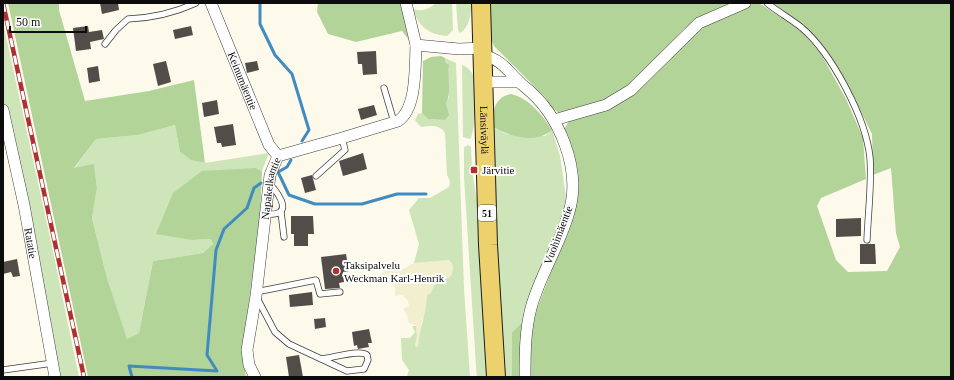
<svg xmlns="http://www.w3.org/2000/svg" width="954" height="380" font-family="Georgia,serif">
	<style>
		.farmland { fill: #f1efce }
		.green { fill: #cee4b9 }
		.forest { fill: #b2d499 }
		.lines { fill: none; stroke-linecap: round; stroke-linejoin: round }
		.stream { stroke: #428bc1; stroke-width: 3 }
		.building { fill: #534d49 }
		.lane-casing { stroke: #3f3f3f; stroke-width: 7 }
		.street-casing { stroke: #3f3f3f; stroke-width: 12 }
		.primary-casing { stroke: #1d1d1d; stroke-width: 20 }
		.lane { stroke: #fff; stroke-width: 5.5 }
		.street { stroke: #fff; stroke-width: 11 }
		.primary { stroke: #edd16c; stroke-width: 18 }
		.rail-casing { stroke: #af3032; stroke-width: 4.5 }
		.rail { stroke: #fff; stroke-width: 3; stroke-dasharray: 9; stroke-linecap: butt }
		.poi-dot { fill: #af3032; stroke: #fff; stroke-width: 1.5 }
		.labels { text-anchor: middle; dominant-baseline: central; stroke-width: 4; stroke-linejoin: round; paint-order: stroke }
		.shield { fill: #fff; stroke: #555; stroke-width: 1 }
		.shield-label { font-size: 10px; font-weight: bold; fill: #0c0c0c }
		.street-label { font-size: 11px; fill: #0c0c0c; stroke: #fff }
		.poi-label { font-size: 11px; fill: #0c0c0c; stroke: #fff; text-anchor: start }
	</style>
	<rect width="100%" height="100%" fill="#fdfaec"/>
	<polygon class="farmland" points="449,260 452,262 454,270 452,276 449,278 440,279 437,282 431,294 427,297 428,301 426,311 422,320 418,347 415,346 417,336 416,326 409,323 407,315 403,309 409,306 408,301 403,295 395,296 395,287 380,274 389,269 403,269 414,263"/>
	<g class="green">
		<path d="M436,3h16l1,27 -6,6c-18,-1 -29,-10 -34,-27 9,3 16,0 23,-6z"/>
		<path d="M456,3h15c0,11 -1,24 -11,30l-2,-3z"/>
		<polygon points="3,23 51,242 79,377 58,377 3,112"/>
		<path d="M445,58l11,5 8,226 6,88h-60l-3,-1 2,-6 -7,-10 -1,-22h9l5,-6 -3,-6h4l1,10 -2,10 3,1c1,-18 9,-35 9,-52l4,-2c4,-11 7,-13 18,-15 5,-5 6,-13 0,-18l-35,3 5,-19 -10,-34 10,-12h11l19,-11 1,-6 -3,-6 -2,-42c-6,-9 -14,-7 -24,-6l-6,-7 3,-6 4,-1 6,6 17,1 1,-16 3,-7 -1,-23 1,-8 -4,-4z"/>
		<path d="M462,65c4,1 9,5 11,10 4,9 3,57 -3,64l-7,-2z"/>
		<polygon points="175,125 180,152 191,160 205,163 269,153 262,171 256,168 192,240 211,239 213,244 203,253 153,261 139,333 127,340 107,278 92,218 97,188 94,165 74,169 96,139 138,135"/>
		<polygon points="490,126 506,134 545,136 552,130 560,156 566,197 562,218 524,321 512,332 512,377 503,377"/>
		<polygon points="468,145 471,147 472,171 477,201 487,377 477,377 476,367 464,177 464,147"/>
	</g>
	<g class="forest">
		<polygon points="8,3 59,3 59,10 85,101 149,91 194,80 205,163 191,160 180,152 175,125 138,135 96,139 74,168 94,164 97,188 92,218 107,278 127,339 139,333 153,261 203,253 213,244 211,239 192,240 156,234 173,193 202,171 256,168 262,171 260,218 242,355 246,377 88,377"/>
		<polygon points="318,3 402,3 408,39 402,31 356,42 328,34 317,12"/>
		<polygon points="490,3 734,3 684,29 631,85 603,103 561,114 553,109 545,97 494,46 491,38"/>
		<polygon points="754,3 759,3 801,31 821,54 846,99 863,138 866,179 821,198 817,206 836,260 848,272 887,271 900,247 896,233 891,168 873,175 872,134 848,85 824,48 804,26 772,3 951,3 951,377 529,377 529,340 535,314 576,207 579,183 563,131 569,121 610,106 703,26"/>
		<path d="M441,56l4,2v4l4,3c-2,13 3,27 -3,39l3,11 -4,5 -17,-1 -6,-6 1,-52 8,-4z"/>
		<path d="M511,94c18,4 31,21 41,36 -18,15 -43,6 -61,-4 1,-13 3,-29 20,-32z"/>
		<polygon points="524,321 519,377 512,377 512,332"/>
	</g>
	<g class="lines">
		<g class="stream">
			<polyline points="260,3 260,24 275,55 292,74 309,130 302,141"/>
			<polyline points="278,172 289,195 315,204 362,204 397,194 426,194"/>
			<polyline points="278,172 287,167 291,160"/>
			<polyline points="132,377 129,366 217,371 207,355 216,250 224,229 247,208 254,188 261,183"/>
		</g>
	</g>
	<g class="building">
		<polygon points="100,3 118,3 119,10 102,14"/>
		<polygon points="88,26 89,32 102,30 104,39 90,42 91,49 76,51 73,28"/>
		<polygon points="191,26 193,35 175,39 173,30"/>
		<polygon points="376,51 377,74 363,75 362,64 358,64 357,52"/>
		<polygon points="166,61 171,82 158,86 153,64"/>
		<polygon points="257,61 259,70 247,73 245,63"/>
		<polygon points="98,66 100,81 89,83 87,68"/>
		<polygon points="217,100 219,114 204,117 202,103"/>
		<polygon points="374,105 377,115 361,120 358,109"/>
		<polygon points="233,124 236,145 222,147 221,143 217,143 214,127"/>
		<polygon points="363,153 367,169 343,176 339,161"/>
		<polygon points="312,175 316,190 305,193 301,178"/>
		<polygon points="291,216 313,216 314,234 308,234 308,246 294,246 294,234 291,234"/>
		<polygon points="861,218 861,236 836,237 836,219"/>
		<polygon points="860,244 875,244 876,264 860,264"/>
		<polygon points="346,254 349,271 343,272 344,282 339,283 340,288 325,289 321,257"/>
		<polygon points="17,259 20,276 13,277 11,272 3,274 3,262"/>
		<polygon points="312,292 313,305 290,307 289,295"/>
		<polygon points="325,318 326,327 315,329 314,319"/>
		<polygon points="369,329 372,343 368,343 369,347 358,349 357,345 354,346 352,332"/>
		<polygon points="299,355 303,377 289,377 286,357"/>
	</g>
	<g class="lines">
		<g class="lane-casing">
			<g id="lane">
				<path d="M767,3c11,9 24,16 35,25 30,26 64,90 68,130 2,24 -2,56 -3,82"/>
				<path d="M105,44l11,-14 12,-11c25,-1 46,-6 68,-16"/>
				<polyline points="384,88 394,122"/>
				<polyline points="316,176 345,150 342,138"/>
				<polyline points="281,212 284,237"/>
				<path d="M265,214c30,3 15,-19 4,-31"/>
				<polyline points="256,292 316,280 320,294 340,292"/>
				<path d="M257,298l18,34 14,12 58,27 17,-2 4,-9 -1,-5c-7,-6 -35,3 -46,4"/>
				<polyline points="3,370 53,363"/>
			</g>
		</g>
		<g class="street-casing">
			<g id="street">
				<path id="s1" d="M211,3l58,142 9,11"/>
				<polyline points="406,3 416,45 459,49 482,48"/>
				<path d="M483,55c21,5 26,19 42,32 34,27 57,82 44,125 -9,33 -29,63 -38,96 -6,23 -6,46 -6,69"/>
				<polyline points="484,82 519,82"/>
				<path id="s2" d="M3,110l21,95 31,172"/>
				<polyline points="554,120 606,105 631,90 699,23 745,3"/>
				<path id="s3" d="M255,377l-6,-12 -2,-15 9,-54 14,-121 8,-19 64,-18 56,-17c19,-12 17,-55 18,-76"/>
			</g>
		</g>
		<g class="primary-casing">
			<g id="primary">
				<path id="s4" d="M481,3l7,242 8,132"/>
			</g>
		</g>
		<use href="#lane" class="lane"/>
		<use href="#street" class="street"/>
		<use href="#primary" class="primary"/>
		<g class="rail-casing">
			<polyline id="rail" points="3,3 84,377"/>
		</g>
		<use href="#rail" class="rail"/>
	</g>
	<g class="poi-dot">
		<rect x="470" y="166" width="8" height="8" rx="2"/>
		<circle cx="336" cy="271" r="4"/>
	</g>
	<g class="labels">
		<rect class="shield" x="478" y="205" width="18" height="16" rx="3"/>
		<g class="shield-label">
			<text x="487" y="213">51</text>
		</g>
		<g class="street-label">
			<text stroke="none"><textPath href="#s1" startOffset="84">Keinumäentie</textPath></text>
			<text stroke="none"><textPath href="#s4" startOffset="127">Länsiväylä</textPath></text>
			<text stroke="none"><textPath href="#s3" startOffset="192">Napakelkantie</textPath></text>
			<text transform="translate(558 235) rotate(-69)">Vuohimäentie</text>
			<text stroke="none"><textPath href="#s2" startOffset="136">Ratatie</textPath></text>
		</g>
		<g class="poi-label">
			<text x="482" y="170">Järvitie</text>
			<text x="344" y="265">Taksipalvelu<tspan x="344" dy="13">Weckman Karl-Henrik</tspan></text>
		</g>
	</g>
	<rect width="954" height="380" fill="none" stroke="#0c0c0c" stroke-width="8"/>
	<path d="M10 26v6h76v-6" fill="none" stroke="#0c0c0c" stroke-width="2"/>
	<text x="16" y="26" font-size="12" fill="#0c0c0c" stroke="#ffffff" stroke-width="3" paint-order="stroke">50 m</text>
</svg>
